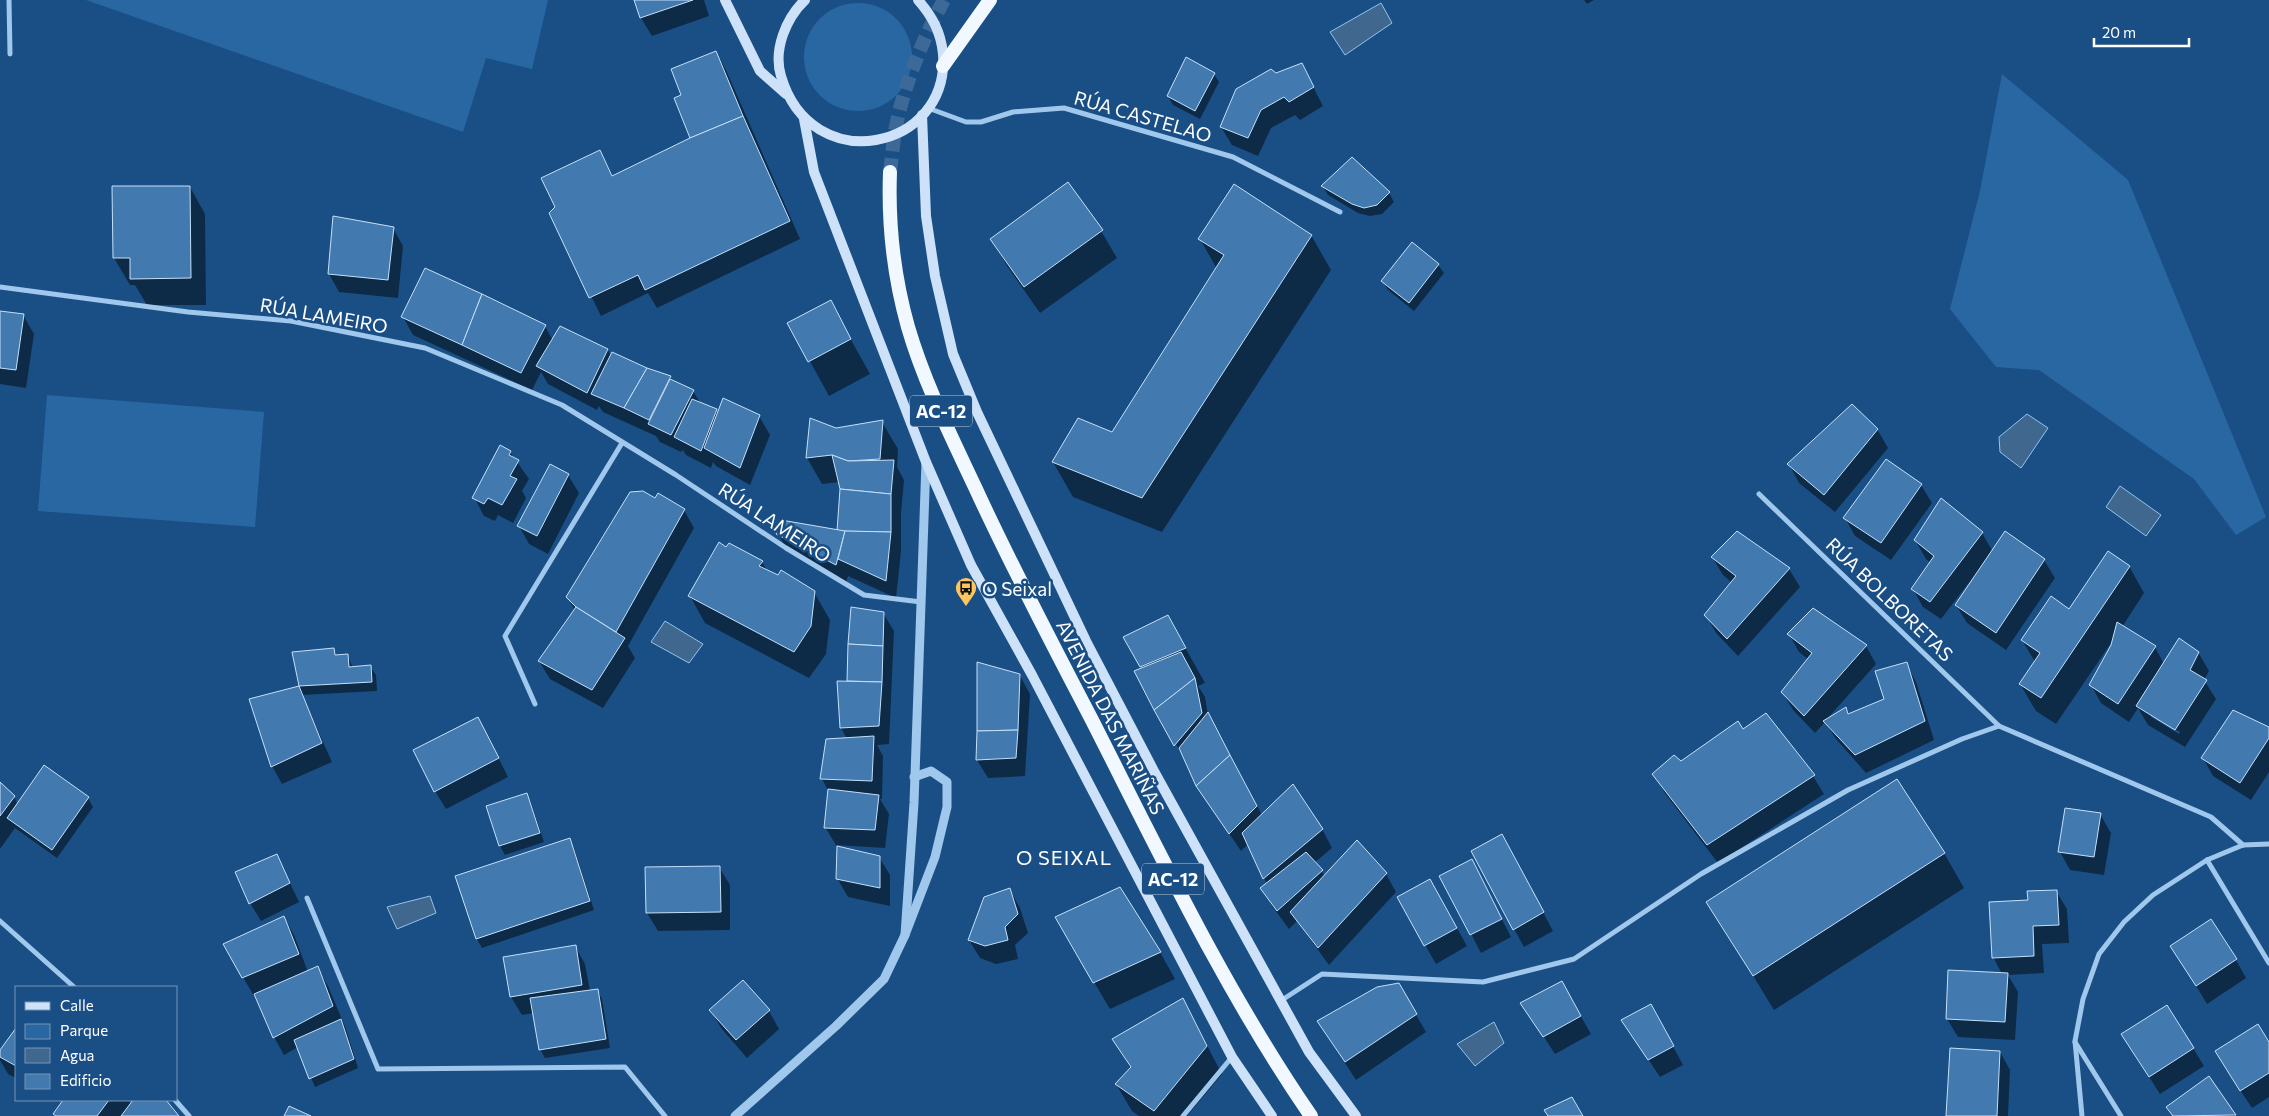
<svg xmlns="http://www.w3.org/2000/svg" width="2269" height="1116" font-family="Commissioner,sans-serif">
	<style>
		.green { fill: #2967a3 }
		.water { fill: #40678e; stroke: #93c3ee }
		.shadow { fill: #0007; fill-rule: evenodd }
		.building { fill: #4279af; stroke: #c5e0f9 }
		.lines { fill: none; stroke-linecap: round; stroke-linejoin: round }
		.trunk-tunnel { stroke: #3c6998; stroke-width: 14; stroke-dasharray: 14 7; stroke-linecap: butt }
		.minor { stroke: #a0c7ec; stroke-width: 5 }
		.tertiary { stroke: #a0c7ec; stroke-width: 9 }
		.secondary { stroke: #cde2f9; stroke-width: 10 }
		.trunk { stroke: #f2f8ff; stroke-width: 14 }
		.labels { text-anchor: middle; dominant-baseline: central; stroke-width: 5; stroke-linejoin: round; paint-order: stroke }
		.shield { fill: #1a4f86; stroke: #bacadb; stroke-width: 1 }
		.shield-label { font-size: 18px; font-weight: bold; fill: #fff }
		.street-label { font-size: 19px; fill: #fff; stroke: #1a4f86 }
		.poi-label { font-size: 19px; fill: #fff; stroke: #1a4f86; text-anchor: start }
		.neighbourhood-label { font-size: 20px; letter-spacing: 1px; fill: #fff; stroke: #1a4f86 }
	</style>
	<rect width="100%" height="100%" fill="#1a4f86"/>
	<g class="green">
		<polygon points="86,0 548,0 532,69 486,58 463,132"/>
		<circle cx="858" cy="57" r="54"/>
		<polygon points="2002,74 2128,180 2266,517 2236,535 2194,479 2039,370 1996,367 1950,309 1980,191"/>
		<polygon points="47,395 264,412 255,527 38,511"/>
	</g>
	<g class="water">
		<polygon points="1381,3 1392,23 1345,55 1330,32"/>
		<polygon points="2027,414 2048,428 2021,468 2000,452 1999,437"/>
		<polygon points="2120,486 2161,515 2146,536 2106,507"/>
		<polygon points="665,621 703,644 689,663 651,642"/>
		<polygon points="430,896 436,913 397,929 387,907"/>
		<polygon points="1494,1022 1504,1043 1475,1066 1457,1044"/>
	</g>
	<g class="shadow">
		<polygon points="635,0 704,0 709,16 652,36 641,18"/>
		<polygon points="1584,0 1594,0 1587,4"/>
		<polygon points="716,52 726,70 800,239 657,308 648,293 601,316 550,213 600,151 613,177 692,138 683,95"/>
		<polygon points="1214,74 1219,82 1200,119 1173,105 1168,96"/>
		<polygon points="1275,75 1310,81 1323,106 1300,120 1295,115 1271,128 1258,156 1232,145 1221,127"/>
		<polygon points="1352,159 1389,193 1394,202 1382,214 1370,216 1358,213 1328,195 1323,187"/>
		<polygon points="190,187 205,214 206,305 147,305 135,285 130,285 114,258"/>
		<polygon points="393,228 403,246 398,298 339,292 329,274"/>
		<polygon points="1101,231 1117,258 1040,313 1007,266 991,239"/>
		<polygon points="1311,235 1331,270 1162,532 1073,497 1053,462 1112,433 1217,269 1200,239"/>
		<polygon points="1438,265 1444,273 1414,311 1388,290 1383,281"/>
		<polygon points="830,302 870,374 829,396 789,323"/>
		<polygon points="0,313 23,315 34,334 26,388 0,384"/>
		<polygon points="403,317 545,326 553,341 561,328 608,350 611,356 670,377 673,381 693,391 701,404 716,410 718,414 759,416 770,435 750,485 716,466 713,462 711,468 686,455 683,450 681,452 660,442 656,436 603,412 599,406 597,410 548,384 541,372 532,390 413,335"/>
		<polygon points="882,422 898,449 897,467 904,480 901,513 901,551 896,598 848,576 846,582 788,552 778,533 838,532 842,489 840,482 822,484 807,458 836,429"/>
		<polygon points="1877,429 1888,448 1835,512 1799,483 1789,464"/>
		<polygon points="510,452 529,479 522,491 526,498 513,523 498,515 495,521 484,516 474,497"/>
		<polygon points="1886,461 1921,485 1932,503 1891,560 1855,536 1845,518"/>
		<polygon points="568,475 579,493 548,554 529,544 519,526"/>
		<polygon points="655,500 684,510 694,528 628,646 635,658 603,708 550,679 539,661 575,610 567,597"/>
		<polygon points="1737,532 1789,569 1800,587 1738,656 1716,633 1706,615 1732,583 1723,575 1712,557"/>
		<polygon points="1982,533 1993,552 2006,533 2044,560 2055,578 2006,650 1967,623 1956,605 1976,577 1974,576 1941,619 1923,607 1913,589 1931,563 1926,559 1915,540"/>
		<polygon points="727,549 762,562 767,571 814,592 830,620 826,654 809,678 705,623 690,596"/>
		<path d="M2129,566l15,27 -22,34 33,20 9,17 34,-12 11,19 -5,9 12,19 -31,48 -37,-22 -10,-17 -9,14 -28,-19 -10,-18 21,-41 -1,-1 -55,81 -20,-13 -16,-27 15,-22 -13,-22 48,-30zM2151,714l29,18 -1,2 -28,-17z"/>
		<polygon points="852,609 883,613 894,631 889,744 877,745 883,756 882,799 880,799 889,814 885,848 836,845 825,827 829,792 822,779 827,741 847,739 841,728 848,682"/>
		<polygon points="1168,617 1205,683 1198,686 1205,697 1208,715 1262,815 1322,829 1332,848 1314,863 1325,876 1386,874 1396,892 1329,965 1297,921 1289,929 1272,906 1262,888 1267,884 1248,844 1241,851 1209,804 1136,671 1143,669 1125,638"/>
		<polygon points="1789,634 1866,646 1876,664 1827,719 1846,708 1849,714 1886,700 1906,663 1916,682 1934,740 1866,773 1836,739 1825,722 1815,733 1793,710 1782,692 1809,660 1799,652"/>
		<polygon points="333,650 337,657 348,656 353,668 370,666 376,675 377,691 302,695 332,762 282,784 272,766 251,699 300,687 293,653"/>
		<polygon points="978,664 1020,676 1030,694 1025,776 988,778 977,760"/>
		<polygon points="1766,714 1813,776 1824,794 1718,863 1664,792 1654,774 1743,731"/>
		<polygon points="2269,728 2269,772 2251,800 2213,776 2203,758"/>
		<polygon points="488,737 508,777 446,809 435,791"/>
		<polygon points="0,784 14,797 18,805 88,798 93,807 57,858 15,828 0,849"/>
		<polygon points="526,795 531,803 544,842 505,855 500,846 488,807"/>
		<polygon points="2100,814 2111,833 2104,875 2070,870 2060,852"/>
		<polygon points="569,840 574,848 594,910 482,948 477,939 457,877"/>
		<polygon points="1944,853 1964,888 1774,1010 1708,902"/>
		<polygon points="1512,854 1553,931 1524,947 1514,929"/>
		<polygon points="277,856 299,902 261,921 250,903"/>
		<polygon points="879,857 890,875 890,906 848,897 837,878"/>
		<polygon points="1472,861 1511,937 1481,953 1441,876"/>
		<polygon points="719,867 730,885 730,930 658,931 647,913 646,869"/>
		<polygon points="1010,890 1020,908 1028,933 1015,945 1018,959 996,964 980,958 969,940"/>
		<polygon points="2056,891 2067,909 2069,943 2042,944 2044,973 2008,975 2018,992 2015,1040 1958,1037 1947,1019 2002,974 1993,957 2029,901"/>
		<polygon points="1398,898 1440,898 1467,946 1436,964"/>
		<polygon points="284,917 294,935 308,972 317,968 328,986 346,1029 358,1068 315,1087 298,1047 284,1055 274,1037 256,995 254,996 224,945"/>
		<polygon points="1056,918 1160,952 1175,979 1110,1009"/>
		<polygon points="575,946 585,964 590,991 597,990 602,999 610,1048 545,1058 540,1049 534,1013 522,1015 511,997 505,958"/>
		<polygon points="2172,946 2236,960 2246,978 2207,1004"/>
		<polygon points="1398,984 1426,1032 1356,1080 1318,1021"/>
		<polygon points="1183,1000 1222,1074 1187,1116 1139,1116 1132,1111 1116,1084 1131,1069 1114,1040"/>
		<polygon points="1572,1001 1591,1034 1555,1054 1522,1003"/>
		<polygon points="711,1010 769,1011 779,1029 747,1058 721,1028"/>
		<polygon points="1661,1024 1683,1065 1660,1077 1634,1038"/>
		<polygon points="16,1030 16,1078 8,1074 0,1060 0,1052"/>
		<polygon points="2269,1044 2269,1097 2252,1108 2227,1070"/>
		<polygon points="2193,1048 2204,1066 2160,1094 2134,1053"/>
		<polygon points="2000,1052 2010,1070 2008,1116 1948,1116"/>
		<polygon points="2208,1078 2235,1116 2173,1116 2168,1108"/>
		<polygon points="64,1100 129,1100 131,1104 135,1100 164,1100 177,1116 55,1116 54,1114"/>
	</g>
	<g class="building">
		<polygon points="634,0 693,0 640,18"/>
		<polygon points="716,51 743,116 690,138 674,98 681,95 671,69"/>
		<polygon points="1186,57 1215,73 1195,111 1167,96"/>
		<polygon points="1302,63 1314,87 1289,102 1284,97 1261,110 1248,138 1220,127 1236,89 1271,69 1276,73"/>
		<polygon points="743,116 790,221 645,290 638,275 589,298 549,213 555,207 541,178 600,150 612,176 690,138"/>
		<polygon points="1352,157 1390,192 1377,205 1364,208 1352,204 1321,186"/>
		<polygon points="1068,182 1103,230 1024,287 990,239"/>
		<polygon points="1234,184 1312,235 1142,498 1052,462 1078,418 1112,432 1224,255 1198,239"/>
		<polygon points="112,186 190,186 191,278 130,279 130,258 113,258"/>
		<polygon points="333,216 394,227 388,280 328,274"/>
		<polygon points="1412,242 1439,264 1409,303 1381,281"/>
		<polygon points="425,268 482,294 462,345 401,317"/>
		<polygon points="482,294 546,325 521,373 462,345"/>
		<polygon points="831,300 851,339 808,362 787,323"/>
		<polygon points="0,311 24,314 16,370 0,368"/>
		<polygon points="560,326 608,349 587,393 536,366"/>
		<polygon points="612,352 647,368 624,408 591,394"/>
		<polygon points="647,368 671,376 649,420 624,408"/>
		<polygon points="670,379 694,390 671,435 648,424"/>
		<polygon points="723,398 760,415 740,468 704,448"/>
		<polygon points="692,399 717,409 701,451 674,437"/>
		<polygon points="1852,404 1878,429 1824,495 1787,464"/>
		<polygon points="810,418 836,428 883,420 880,459 848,461 832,455 806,458"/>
		<polygon points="500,445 511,451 509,455 519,460 510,476 517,479 502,505 488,498 484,504 472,498"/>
		<polygon points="832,455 848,461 894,460 891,494 840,489"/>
		<polygon points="1886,459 1922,484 1881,543 1843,518"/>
		<polygon points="550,464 569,474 537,536 517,526"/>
		<polygon points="840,489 891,494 891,532 837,531"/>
		<polygon points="643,491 655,498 658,493 685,509 616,632 576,607 566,597 630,492"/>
		<polygon points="1941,498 1983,532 1930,602 1911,589 1934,556 1914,540"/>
		<polygon points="781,520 845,531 836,565 776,534"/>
		<polygon points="845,531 891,532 886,581 838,559"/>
		<polygon points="1737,531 1790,568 1727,639 1704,615 1736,576 1711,557"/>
		<polygon points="2005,531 2045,559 1996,633 1955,605"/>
		<polygon points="719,542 726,547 729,543 763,561 759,566 778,575 781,570 815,591 811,626 794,652 688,596"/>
		<polygon points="2108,551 2130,566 2041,698 2019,684 2040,653 2021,640 2051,596 2069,609"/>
		<polygon points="576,607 625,638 592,690 538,661"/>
		<polygon points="851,607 884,612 883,646 848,644"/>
		<polygon points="1813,608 1867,645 1804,716 1781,692 1812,653 1787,634"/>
		<polygon points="1168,615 1186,648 1140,667 1123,637"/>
		<polygon points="2117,622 2156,646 2118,704 2089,685 2111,645"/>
		<polygon points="2179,638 2199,652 2190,670 2207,680 2175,730 2136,706"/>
		<polygon points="848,644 883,646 882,682 847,681"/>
		<polygon points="334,648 335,655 348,654 349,667 371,665 372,682 299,686 292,652"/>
		<polygon points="1181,652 1195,678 1154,710 1134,671"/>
		<polygon points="977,662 1020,674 1018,730 977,731"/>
		<polygon points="1907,662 1925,721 1855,755 1823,721 1846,707 1848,714 1884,699 1875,671"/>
		<polygon points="1195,678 1202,713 1174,746 1154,710"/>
		<polygon points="837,681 882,682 879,726 840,728"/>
		<polygon points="299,686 322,743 271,767 249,699"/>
		<polygon points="2233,710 2269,727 2269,738 2240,783 2201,758"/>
		<polygon points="1208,712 1230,755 1196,786 1179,748"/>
		<polygon points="1766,713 1815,775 1707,845 1652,774 1674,755 1681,761 1738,721 1743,729"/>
		<polygon points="478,717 499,758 434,792 413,750"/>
		<polygon points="1018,730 1016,758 976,760 977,731"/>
		<polygon points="874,736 872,781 820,779 826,739"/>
		<polygon points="1230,755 1257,806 1229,834 1196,786"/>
		<polygon points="44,765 89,797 52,850 7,818"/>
		<polygon points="1897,779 1945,853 1753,976 1706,902"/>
		<polygon points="0,782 15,796 0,816"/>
		<polygon points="1293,784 1323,829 1263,879 1242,833"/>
		<polygon points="828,789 879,795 875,830 824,828"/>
		<polygon points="527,793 540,833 499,846 486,806"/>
		<polygon points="2065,808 2101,813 2094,857 2058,852"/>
		<polygon points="1502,834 1544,912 1513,930 1471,851"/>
		<polygon points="570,838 590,901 476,939 455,876"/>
		<polygon points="1357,840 1387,873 1318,948 1290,912"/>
		<polygon points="837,846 880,856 880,888 836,879"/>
		<polygon points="1306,852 1323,870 1277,911 1260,888"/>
		<polygon points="277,854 290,883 249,904 235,872"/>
		<polygon points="1472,859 1502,919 1470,935 1439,876"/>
		<polygon points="720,866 721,912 646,913 645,867"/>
		<polygon points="1430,879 1457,928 1424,946 1397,897"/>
		<polygon points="1120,887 1161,952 1093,983 1055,917"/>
		<polygon points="1010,888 1018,914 1005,927 1008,940 985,946 968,940 984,897"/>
		<polygon points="2057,890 2059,925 2033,926 2034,956 1992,958 1989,902 2028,900 2027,891"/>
		<polygon points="284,916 299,954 242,978 223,944"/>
		<polygon points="2211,919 2237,959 2196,986 2170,946"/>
		<polygon points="576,945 582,985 510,997 503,957"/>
		<polygon points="318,966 333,1006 273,1038 254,994"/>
		<polygon points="1948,970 2008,973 2005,1022 1946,1019"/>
		<polygon points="743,980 770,1010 736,1040 709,1010"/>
		<polygon points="1562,981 1581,1016 1543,1037 1520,1003"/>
		<polygon points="1399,983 1417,1014 1345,1062 1317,1021 1377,987"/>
		<polygon points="598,989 606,1039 539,1050 530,998"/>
		<polygon points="1183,998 1207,1046 1154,1111 1115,1084 1131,1067 1112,1039"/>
		<polygon points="1651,1004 1674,1046 1648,1060 1621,1020"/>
		<polygon points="2167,1005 2194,1048 2149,1077 2121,1034"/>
		<polygon points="341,1019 354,1059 309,1079 294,1040"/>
		<polygon points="2258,1024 2269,1042 2269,1073 2240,1091 2215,1051"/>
		<polygon points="16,1028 16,1066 0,1057 0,1050"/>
		<polygon points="1950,1048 2000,1051 1997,1116 1946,1116"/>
		<polygon points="2209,1076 2236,1115 2173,1116 2166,1107"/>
		<polygon points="1572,1097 1583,1116 1548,1116 1544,1110"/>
		<polygon points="63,1100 109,1100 97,1116 56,1116 53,1114"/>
		<polygon points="133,1100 166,1100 179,1116 121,1116"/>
		<polygon points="289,1106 311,1116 284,1116"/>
	</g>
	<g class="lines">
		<path class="trunk-tunnel" d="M890,172c2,-15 3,-31 6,-46 9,-44 27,-87 48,-126"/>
		<g class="minor">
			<polyline points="9,0 10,54"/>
			<polyline points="928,108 966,122 981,122 1013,112 1064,108 1233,157 1340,212"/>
			<polyline points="0,287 188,312 291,321 425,348 562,405 676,475 786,548 864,595 921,602"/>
			<polyline points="1759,494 1999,726 2211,817 2243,845"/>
			<polyline points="535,704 505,636 622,443"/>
			<polyline points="2207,860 2269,963"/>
			<polyline points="307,898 378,1069 625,1067 665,1116"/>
			<polyline points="0,921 74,987"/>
			<polyline points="1282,1000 1322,974 1483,982 1574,959 1701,874 1848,790 1962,739 1999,726"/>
			<polyline points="2075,1042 2121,1116"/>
			<polyline points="175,1100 189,1116"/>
			<polyline points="1183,1116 1232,1057"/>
			<polyline points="2082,1116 2075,1041 2083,999 2099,954 2124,922 2153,895 2207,860 2243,845 2269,844"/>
		</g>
		<g class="tertiary">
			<polyline points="905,935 914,803 926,462"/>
			<polyline points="735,1116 836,1026 884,979 905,935 935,857 947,807 947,782 931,771 914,777"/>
		</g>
		<g class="secondary">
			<polyline points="725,0 760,71 786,94"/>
			<path d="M805,0c-19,18 -32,50 -24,76 30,103 169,75 162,-22 -2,-22 -11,-38 -25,-54"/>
			<polyline points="922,115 926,216 935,276 953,354 977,412 1086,641 1155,773 1309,1052 1356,1116"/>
			<polyline points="804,119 814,172 926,462 971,565 1032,675 1232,1057 1272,1116"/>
		</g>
		<g class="trunk">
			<polyline points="943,66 990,0"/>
			<path d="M890,172c-2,52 4,105 18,155 16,55 43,109 67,160 37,81 79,160 120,239 67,132 132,268 216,390"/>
		</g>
	</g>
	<defs>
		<g id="bus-pin" transform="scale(1.125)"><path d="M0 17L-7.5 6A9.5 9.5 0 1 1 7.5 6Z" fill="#fec65c" stroke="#1a4f86"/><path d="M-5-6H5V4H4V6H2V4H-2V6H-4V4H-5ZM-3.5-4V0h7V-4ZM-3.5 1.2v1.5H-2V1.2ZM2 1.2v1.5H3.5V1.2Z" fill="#111"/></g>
	</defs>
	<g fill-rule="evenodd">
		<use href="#bus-pin" x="966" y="588"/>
	</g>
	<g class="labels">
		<g class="shield">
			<rect x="910" y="395.5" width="62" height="31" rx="4"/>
			<rect x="1142" y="863.5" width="62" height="31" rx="4"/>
		</g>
		<g class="shield-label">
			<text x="941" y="411">AC-12</text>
			<text x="1173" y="879">AC-12</text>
		</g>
		<g class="street-label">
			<text transform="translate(1143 116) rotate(16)">RÚA CASTELAO</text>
			<text transform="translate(324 315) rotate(10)">RÚA LAMEIRO</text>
			<text transform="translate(775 522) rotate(33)">RÚA LAMEIRO</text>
			<text transform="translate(1890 599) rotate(44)">RÚA BOLBORETAS</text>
			<text transform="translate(1111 717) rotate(63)">AVENIDA DAS MARIÑAS</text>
		</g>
		<g class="poi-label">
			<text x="982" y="588">O Seixal</text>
		</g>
		<g class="neighbourhood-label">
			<text x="1064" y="857">O SEIXAL</text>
		</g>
	</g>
	<rect x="15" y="986" width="162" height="115" fill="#1a4f86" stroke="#7695b6"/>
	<rect x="25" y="1002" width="25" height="8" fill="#cde2f9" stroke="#7695b6"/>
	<text x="60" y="1011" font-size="15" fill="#ffffff">Calle</text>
	<rect x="25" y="1024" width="25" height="15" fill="#2967a3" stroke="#7695b6"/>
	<text x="60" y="1036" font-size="15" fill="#ffffff">Parque</text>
	<rect x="25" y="1048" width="25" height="15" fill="#40678e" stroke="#7695b6"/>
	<text x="60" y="1061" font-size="15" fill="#ffffff">Agua</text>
	<rect x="25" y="1074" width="25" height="15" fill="#4279af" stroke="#7695b6"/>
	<text x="60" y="1086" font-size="15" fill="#ffffff">Edificio</text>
	<path d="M2094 38v8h95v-8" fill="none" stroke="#ffffff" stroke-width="2.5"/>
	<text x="2102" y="38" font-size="15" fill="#ffffff" stroke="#1a4f86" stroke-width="4" paint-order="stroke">20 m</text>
</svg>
